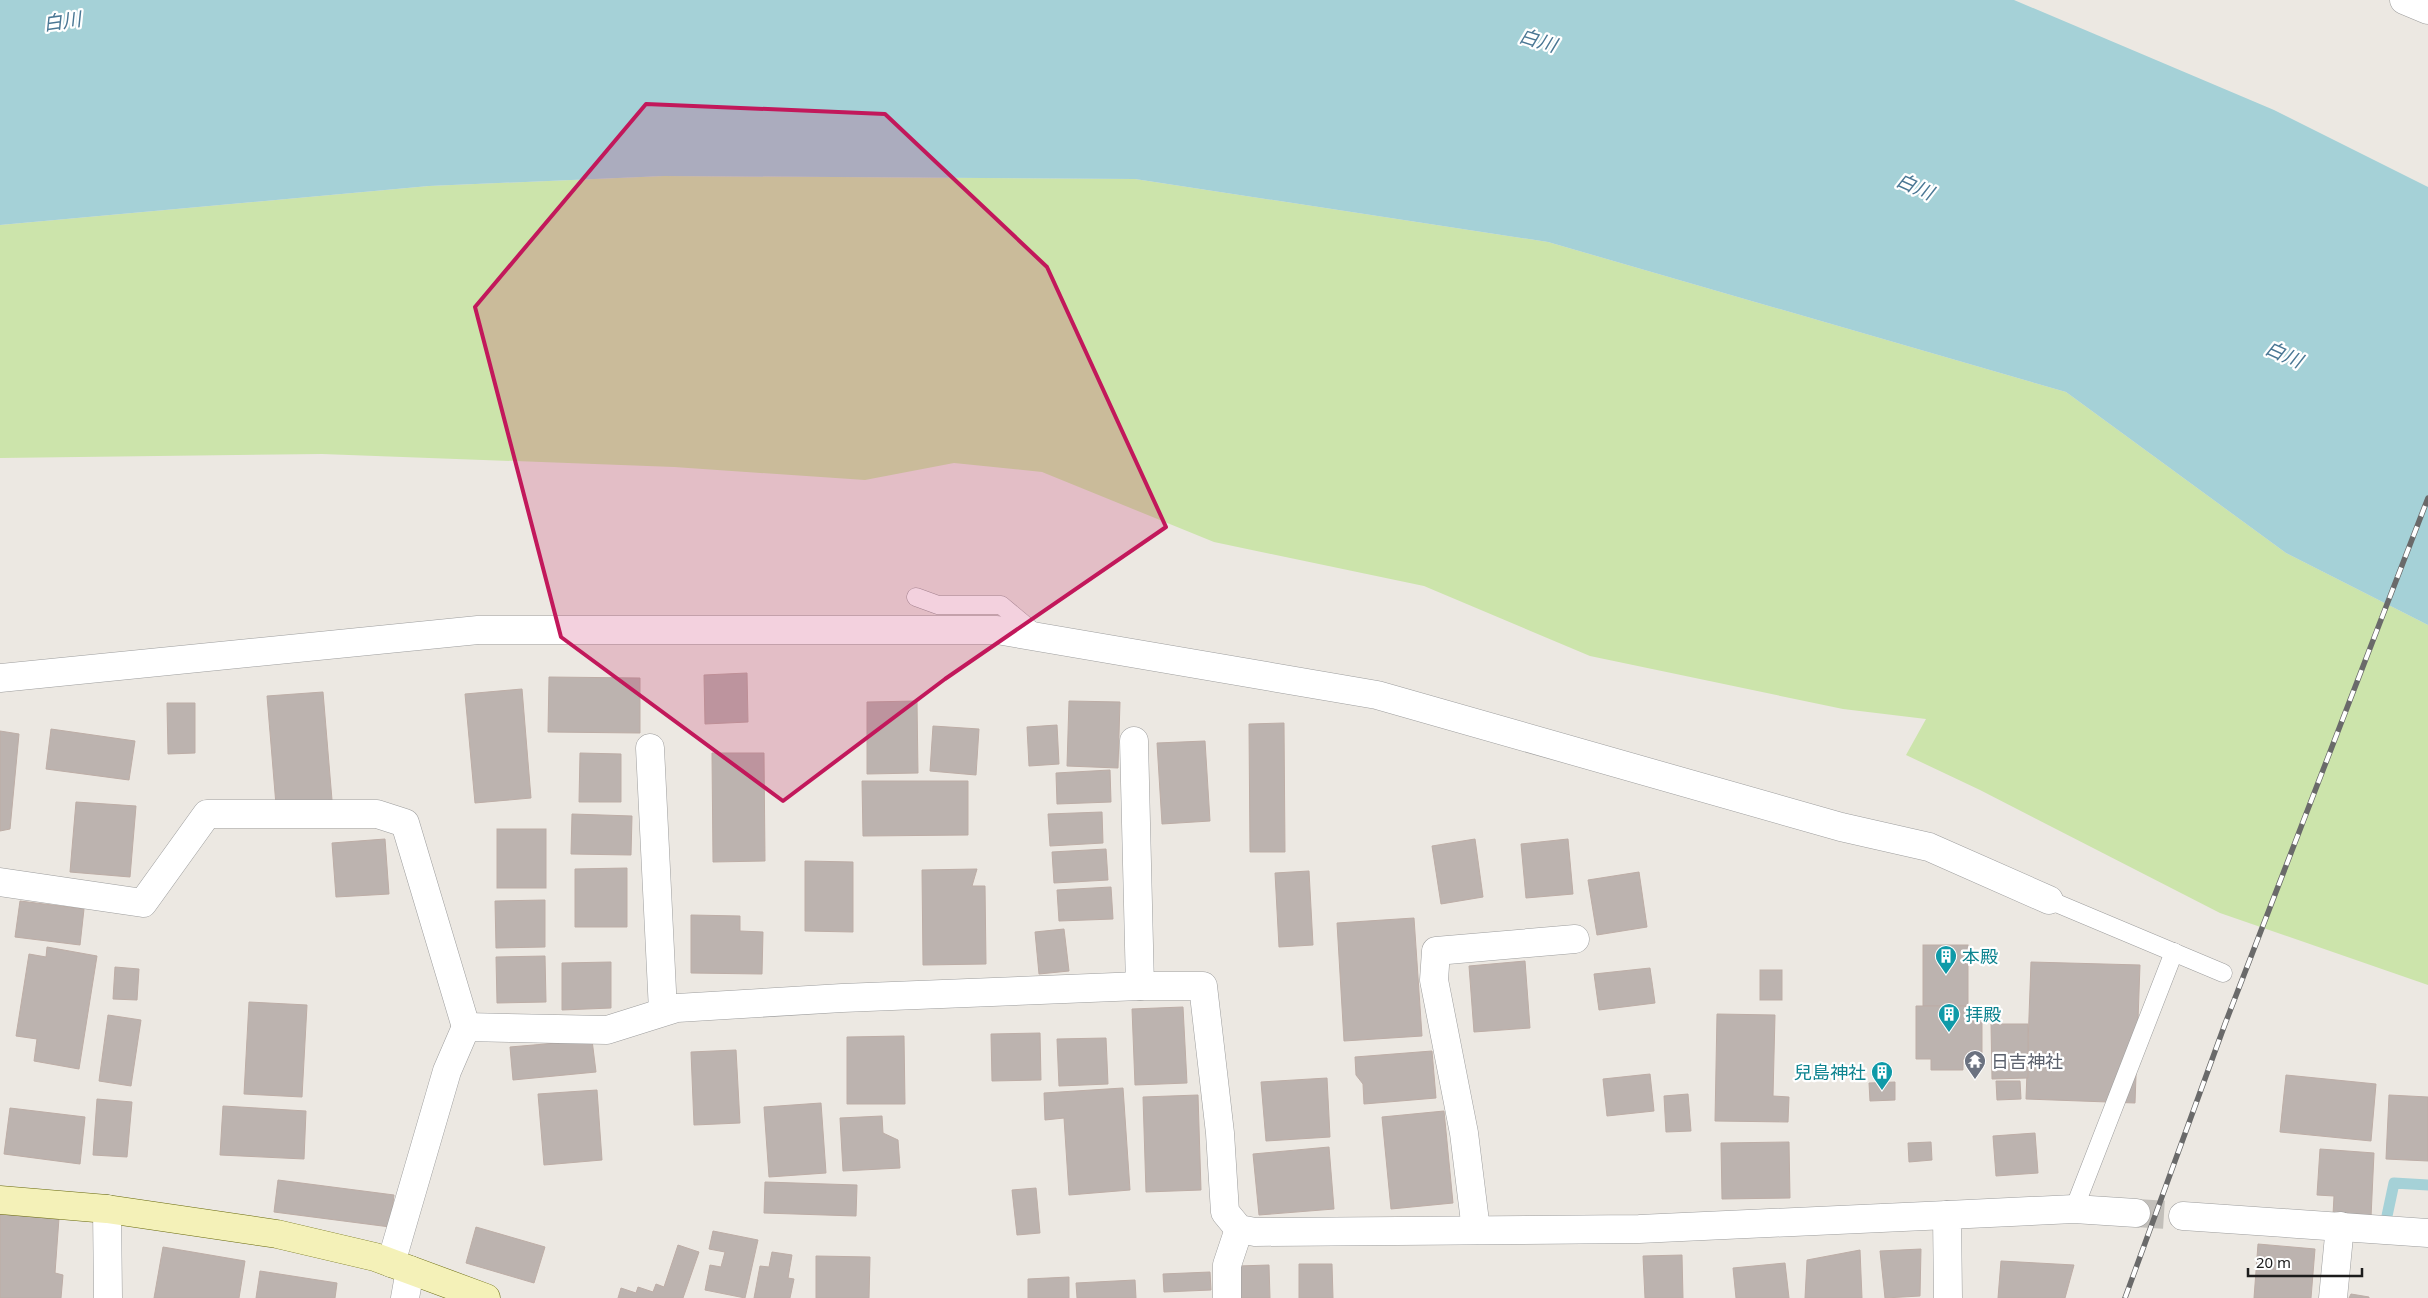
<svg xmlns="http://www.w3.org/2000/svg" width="2428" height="1298" font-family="'Noto Sans','Noto Sans JP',sans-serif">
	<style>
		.grass { fill: #cce4ab }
		.water { fill: #a5d1d7 }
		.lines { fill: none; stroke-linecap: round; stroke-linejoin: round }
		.stream { stroke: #a5d1d7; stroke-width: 11 }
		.building { fill: #bcb3af; stroke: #bdada6 }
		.street-tunnel { stroke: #c2bfba; stroke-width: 28; stroke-dasharray: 28 14; stroke-linecap: butt }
		.lane-casing { stroke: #9d9d9d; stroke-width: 19 }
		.street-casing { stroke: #9d9d9d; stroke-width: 29 }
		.secondary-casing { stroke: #68690c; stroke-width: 29 }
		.lane { stroke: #fff; stroke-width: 18 }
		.street { stroke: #fff; stroke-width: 28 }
		.secondary { stroke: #f4f1b8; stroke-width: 28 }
		.rail-casing { stroke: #6a6a6a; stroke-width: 5.5 }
		.rail { stroke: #fff; stroke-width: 4; stroke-dasharray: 11; stroke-linecap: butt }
		.marked { fill: #c2185b; fill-opacity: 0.2; stroke: #c2185b; stroke-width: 4; stroke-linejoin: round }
		.labels { text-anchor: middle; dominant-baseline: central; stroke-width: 4.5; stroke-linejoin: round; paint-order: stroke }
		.culture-label { font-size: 18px; fill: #0d838f; stroke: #fff; text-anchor: start }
		.worship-label { font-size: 18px; fill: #5b616d; stroke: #fff; text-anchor: start }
		.water-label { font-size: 19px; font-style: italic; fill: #4a7794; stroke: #fff }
	</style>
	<rect width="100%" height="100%" fill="#ece8e2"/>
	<polygon class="grass" points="664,176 1135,179 1548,242 2066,392 2286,553 2428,625 2428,985 2220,913 1980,790 1906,755 1926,719 1843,709 1590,656 1424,586 1214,542 1042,472 954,463 865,480 674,467 322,454 0,458 0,225 429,186"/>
	<polygon class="water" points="0,0 2014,0 2274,110 2428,187 2428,625 2286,553 2066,392 1548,242 1135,179 664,176 429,186 0,225"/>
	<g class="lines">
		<polyline class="stream" points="2384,1230 2394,1183 2428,1185"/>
	</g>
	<g class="building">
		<polygon points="747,673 748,722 705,724 704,675"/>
		<polygon points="549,677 640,678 640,733 548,732"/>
		<polygon points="522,689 531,798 475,803 465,694"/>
		<polygon points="323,692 332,800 276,805 267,696"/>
		<polygon points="917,701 918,773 867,774 867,702"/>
		<polygon points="1069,701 1120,702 1118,768 1067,766"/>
		<polygon points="167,703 195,703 195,753 168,754"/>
		<polygon points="1284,723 1285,852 1250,852 1249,724"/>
		<polygon points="1057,725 1059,764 1029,766 1027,727"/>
		<polygon points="933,726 979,729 976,775 930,771"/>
		<polygon points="51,729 135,741 129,780 46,769"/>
		<polygon points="0,731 19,734 10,829 0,831"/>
		<polygon points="1205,741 1210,821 1162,824 1157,743"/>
		<polygon points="580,753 621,754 621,802 579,802"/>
		<polygon points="712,753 764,753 765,861 713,862"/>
		<polygon points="1110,770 1111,802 1057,804 1056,773"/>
		<polygon points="862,781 968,781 968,835 863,836"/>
		<polygon points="76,802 136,806 130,877 70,872"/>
		<polygon points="1102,812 1103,843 1050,846 1048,814"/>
		<polygon points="572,814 632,816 631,855 571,854"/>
		<rect x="497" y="829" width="49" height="59"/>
		<polygon points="385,839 389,894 336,897 332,843"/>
		<polygon points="1475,839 1483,897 1441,904 1432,846"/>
		<polygon points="1568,839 1573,894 1526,898 1521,844"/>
		<polygon points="1106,849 1108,880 1054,883 1052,852"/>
		<polygon points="805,861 853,862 853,932 805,931"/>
		<polygon points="627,868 627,927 575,927 575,869"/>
		<polygon points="977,869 972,886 985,886 986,964 923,965 922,870"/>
		<polygon points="1309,871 1313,945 1279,947 1275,873"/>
		<polygon points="1639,872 1647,927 1597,935 1588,880"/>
		<polygon points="1111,887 1113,919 1059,921 1057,890"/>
		<polygon points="545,900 545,947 496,948 495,901"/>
		<polygon points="20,901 84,909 80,945 15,937"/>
		<polygon points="691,915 740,916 740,931 763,932 762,974 691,973"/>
		<polygon points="1414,918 1422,1036 1344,1041 1337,923"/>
		<polygon points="1064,929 1069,971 1039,974 1035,932"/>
		<rect x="1923" y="945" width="45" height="61"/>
		<polygon points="47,947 97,956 79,1069 34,1061 37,1039 16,1036 29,954 46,957"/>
		<polygon points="545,956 546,1002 497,1003 496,957"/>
		<polygon points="1525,961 1530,1028 1474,1032 1469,966"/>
		<polygon points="611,962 611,1008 562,1010 562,963"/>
		<polygon points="2031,962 2140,965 2135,1103 2026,1099"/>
		<polygon points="115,967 139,969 137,1000 113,999"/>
		<polygon points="1650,968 1655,1003 1599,1010 1594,974"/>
		<rect x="1760" y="970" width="22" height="30"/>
		<polygon points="249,1002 307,1005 302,1097 244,1094"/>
		<polygon points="1916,1006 1982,1006 1982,1059 1963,1059 1963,1070 1931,1070 1931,1059 1916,1059"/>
		<polygon points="1183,1007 1187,1083 1135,1085 1132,1009"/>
		<polygon points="1717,1014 1775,1015 1773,1096 1789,1097 1788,1122 1715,1121"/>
		<polygon points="108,1015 141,1020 131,1086 99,1081"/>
		<polygon points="1991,1024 2028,1024 2028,1078 1992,1079"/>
		<polygon points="1040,1033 1041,1080 992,1081 991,1034"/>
		<polygon points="904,1036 905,1104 847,1104 847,1037"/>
		<polygon points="1106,1038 1108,1084 1059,1086 1057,1039"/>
		<polygon points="592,1040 596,1072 513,1080 510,1047"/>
		<polygon points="736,1050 740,1123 694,1125 691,1052"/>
		<polygon points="1432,1051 1436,1098 1364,1104 1363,1084 1356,1075 1355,1057"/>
		<polygon points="1650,1074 1654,1111 1607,1116 1603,1079"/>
		<polygon points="2286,1075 2376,1084 2371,1141 2280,1132"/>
		<polygon points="1327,1078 1330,1137 1266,1141 1261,1082"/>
		<polygon points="1996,1081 2020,1081 2021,1099 1997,1100"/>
		<polygon points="1895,1082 1895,1100 1870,1101 1869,1083"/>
		<polygon points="1123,1088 1130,1190 1069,1195 1064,1118 1045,1120 1044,1093"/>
		<polygon points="597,1090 602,1160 544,1165 538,1094"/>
		<polygon points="1688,1094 1691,1131 1666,1132 1664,1096"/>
		<polygon points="1198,1095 1201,1190 1146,1192 1143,1097"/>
		<polygon points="2389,1095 2428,1097 2428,1161 2386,1159"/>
		<polygon points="97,1099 132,1102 127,1157 93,1155"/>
		<polygon points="821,1103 826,1173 769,1177 764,1107"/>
		<polygon points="223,1106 306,1111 304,1159 220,1155"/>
		<polygon points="10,1108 85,1117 80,1164 4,1154"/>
		<polygon points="1444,1111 1453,1203 1391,1209 1382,1117"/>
		<polygon points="882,1116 883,1133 898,1140 900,1168 843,1171 840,1118"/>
		<polygon points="2035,1133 2038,1173 1996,1176 1993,1136"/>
		<polygon points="1789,1142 1790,1198 1722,1199 1721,1143"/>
		<polygon points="1931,1142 1932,1160 1909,1162 1908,1143"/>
		<polygon points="1329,1147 1334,1209 1259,1215 1253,1154"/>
		<polygon points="2320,1149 2374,1153 2371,1217 2333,1215 2334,1196 2317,1195"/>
		<polygon points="278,1180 394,1195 390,1227 274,1212"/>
		<polygon points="765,1182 857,1185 856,1216 764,1213"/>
		<polygon points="1036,1188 1040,1233 1017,1235 1012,1190"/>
		<polygon points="0,1214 59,1218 55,1273 63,1275 61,1298 0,1298"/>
		<polygon points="476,1227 545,1247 534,1283 466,1263"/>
		<polygon points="713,1231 758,1240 745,1298 705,1290 710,1265 721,1267 725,1252 709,1249"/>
		<polygon points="2258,1244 2315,1249 2311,1298 2254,1298"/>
		<polygon points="678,1245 699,1252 683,1298 618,1298 621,1288 636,1293 638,1287 653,1292 656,1284 664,1287"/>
		<polygon points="163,1247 245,1261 239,1298 154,1298"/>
		<polygon points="1921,1249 1920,1296 1885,1298 1880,1251"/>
		<polygon points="1860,1250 1862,1298 1805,1298 1807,1260"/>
		<polygon points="772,1252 792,1255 788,1278 794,1279 790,1298 754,1298 760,1266 769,1267"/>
		<polygon points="1682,1255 1683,1298 1645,1298 1643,1256"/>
		<polygon points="816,1256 870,1257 869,1298 816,1298"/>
		<polygon points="2001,1261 2074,1265 2065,1298 1998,1298"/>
		<polygon points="1785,1263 1789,1298 1736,1298 1733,1268"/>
		<polygon points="1299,1264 1332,1264 1333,1298 1299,1298"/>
		<polygon points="1269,1265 1270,1298 1239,1298 1238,1266"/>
		<polygon points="260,1271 337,1283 335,1298 256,1298"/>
		<polygon points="1210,1272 1211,1290 1164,1292 1163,1274"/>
		<polygon points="1069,1277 1069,1298 1028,1298 1028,1279"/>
		<polygon points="1135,1280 1136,1298 1077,1298 1076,1283"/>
		<polygon points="2351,1294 2369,1297 2369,1298 2349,1298"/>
	</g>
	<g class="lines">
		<polyline class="street-tunnel" points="2136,1213 2183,1216"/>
		<g class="lane-casing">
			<g id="lane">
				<polyline points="916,597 938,605 1001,605 1037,635"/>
				<polyline points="2049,900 2223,973"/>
				<polyline points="2074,1209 2174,952"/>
			</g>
		</g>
		<g class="street-casing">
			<g id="street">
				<polyline points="2404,0 2428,10"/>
				<polyline points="0,678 478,630 997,630 1377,695 1841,827 1929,847 2049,900"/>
				<polyline points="1134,741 1140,986"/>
				<polyline points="650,748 663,1011"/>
				<polyline points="0,882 143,903 207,814 377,814 405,823 466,1027"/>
				<polyline points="107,1209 108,1298"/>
				<polyline points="2183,1216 2428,1233"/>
				<polyline points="1476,1230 1464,1133 1434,980 1436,951 1575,939"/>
				<polyline points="391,1263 447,1071 466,1027 607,1030 677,1008 842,998 1140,986 1203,986 1220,1133 1225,1212 1239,1229 1255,1232 1639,1229 1947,1215"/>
				<polyline points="405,1298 410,1270"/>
				<polyline points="1227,1298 1227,1265 1239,1229"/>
				<polyline points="1948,1298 1947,1215 2074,1209 2136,1213"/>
				<polyline points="2333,1298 2340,1226"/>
			</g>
		</g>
		<g class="secondary-casing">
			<polyline id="secondary" points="0,1200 107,1209 277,1234 375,1257 486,1298"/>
		</g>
		<use href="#lane" class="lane"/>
		<use href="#street" class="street"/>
		<use href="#secondary" class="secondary"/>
		<g class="rail-casing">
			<polyline id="rail" points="2125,1298 2225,1024 2428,498"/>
		</g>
		<use href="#rail" class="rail"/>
	</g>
	<path class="marked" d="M646,104l239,10 162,153 119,260 -221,152 -162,122 -222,-164 -86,-330z"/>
	<defs>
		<g id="building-pin" transform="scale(1.125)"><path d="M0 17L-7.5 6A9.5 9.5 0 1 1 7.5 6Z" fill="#0f9aa8" stroke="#fff"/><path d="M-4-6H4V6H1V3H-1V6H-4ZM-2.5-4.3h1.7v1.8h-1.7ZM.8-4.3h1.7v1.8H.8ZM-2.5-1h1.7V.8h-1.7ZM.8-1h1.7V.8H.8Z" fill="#fff"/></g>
		<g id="temple-pin" transform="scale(1.125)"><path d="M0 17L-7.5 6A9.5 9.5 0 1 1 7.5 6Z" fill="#6b7280" stroke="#fff"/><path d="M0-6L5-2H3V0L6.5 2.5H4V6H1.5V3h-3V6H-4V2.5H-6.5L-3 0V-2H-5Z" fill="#fff"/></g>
	</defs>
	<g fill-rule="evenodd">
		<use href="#building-pin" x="1946" y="956"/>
		<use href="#building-pin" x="1949" y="1014"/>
		<use href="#temple-pin" x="1975" y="1061"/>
		<use href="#building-pin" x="1882" y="1072"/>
	</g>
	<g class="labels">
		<g class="culture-label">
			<text x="1962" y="956">本殿</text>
			<text x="1965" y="1014">拝殿</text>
			<text x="1866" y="1072" text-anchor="end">兒島神社</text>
		</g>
		<g class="worship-label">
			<text x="1991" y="1061">日吉神社</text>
		</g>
		<g class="water-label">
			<text transform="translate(62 21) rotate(-8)">白川</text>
			<text transform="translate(1538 40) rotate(17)">白川</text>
			<text transform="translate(1915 186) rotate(24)">白川</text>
			<text transform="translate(2284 354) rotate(24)">白川</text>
		</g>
	</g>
	<path d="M2248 1268v8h114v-8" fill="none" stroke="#1c1c1c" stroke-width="2.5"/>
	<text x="2256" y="1268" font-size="15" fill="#1c1c1c" stroke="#ffffff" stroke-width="4" paint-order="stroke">20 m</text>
</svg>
